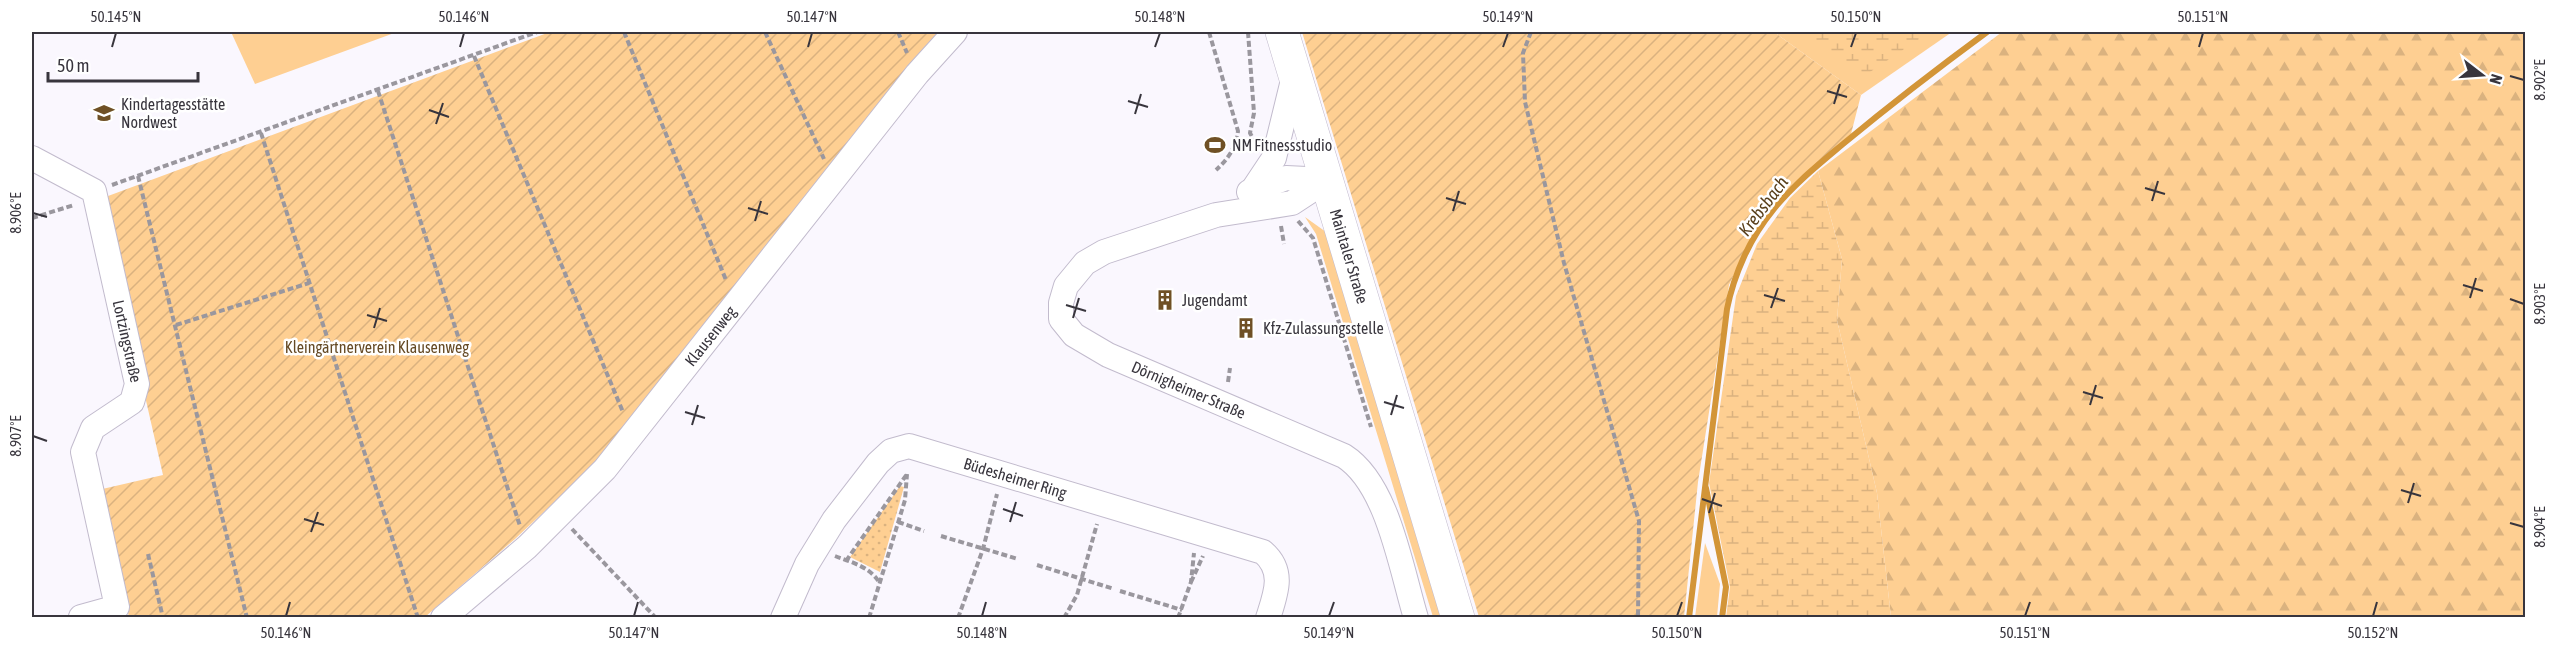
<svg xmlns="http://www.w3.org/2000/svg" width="2557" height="649" font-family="'Asap Condensed',sans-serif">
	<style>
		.grass { fill: #fecf92 }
		.forest { fill: url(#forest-firs) }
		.wetland { fill: url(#wetland-marsh) }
		.park { fill: url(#park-dots) }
		.garden { fill: url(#garden-furrows) }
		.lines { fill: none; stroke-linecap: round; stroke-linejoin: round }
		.stream { stroke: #d39538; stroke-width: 6 }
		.minor-casing { stroke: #c2bbcd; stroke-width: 26 }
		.secondary-casing { stroke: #c2bbcd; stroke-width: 34 }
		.path { stroke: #9a979e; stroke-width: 4; stroke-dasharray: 6 3; stroke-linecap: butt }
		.minor { stroke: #fff; stroke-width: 24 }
		.secondary { stroke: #fff; stroke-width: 33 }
		.ticks { fill: none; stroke: #38353d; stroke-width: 2 }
		.labels { text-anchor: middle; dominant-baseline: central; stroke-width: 5; stroke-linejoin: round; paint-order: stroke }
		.poi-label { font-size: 16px; fill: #38353d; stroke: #fff; text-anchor: start }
		.street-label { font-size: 16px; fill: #38353d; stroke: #fff }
		.park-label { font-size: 16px; fill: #654a25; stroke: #fff }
		.water-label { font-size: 18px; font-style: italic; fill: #583e19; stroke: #fff }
		.neatline { fill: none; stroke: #38353d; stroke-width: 2 }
		.ticks-label { font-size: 15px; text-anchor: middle; fill: #38353d }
	</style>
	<defs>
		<pattern id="forest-firs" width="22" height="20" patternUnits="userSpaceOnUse" patternTransform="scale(1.5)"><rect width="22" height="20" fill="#fecf92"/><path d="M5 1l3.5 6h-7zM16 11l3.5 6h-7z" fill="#dab27f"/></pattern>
		<pattern id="wetland-marsh" width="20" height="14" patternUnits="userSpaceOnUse" patternTransform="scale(1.5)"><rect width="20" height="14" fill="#fecf92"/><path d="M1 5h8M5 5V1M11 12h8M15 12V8" fill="none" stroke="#dab27f"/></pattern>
		<pattern id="park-dots" width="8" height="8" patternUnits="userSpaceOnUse" patternTransform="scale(1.5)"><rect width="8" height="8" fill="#fecf92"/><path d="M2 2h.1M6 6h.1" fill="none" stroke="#dab27f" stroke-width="1.8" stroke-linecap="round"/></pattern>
		<pattern id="garden-furrows" width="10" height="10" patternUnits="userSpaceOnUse" patternTransform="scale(1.5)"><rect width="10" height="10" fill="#fecf92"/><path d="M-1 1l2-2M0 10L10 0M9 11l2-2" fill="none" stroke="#dab27f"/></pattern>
	</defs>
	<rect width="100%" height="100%" fill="#faf7fe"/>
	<g class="grass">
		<polygon points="231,32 397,32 255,84"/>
		<polygon points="1774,32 1952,32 1861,95"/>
		<polygon points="1305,217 1326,232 1447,617 1433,617 1316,234"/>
		<polygon points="1705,543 1720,584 1717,617 1695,617"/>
	</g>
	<polygon class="forest" points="2002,32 2525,32 2525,617 1891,617 1877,493 1837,320 1842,259 1818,171"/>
	<g class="wetland">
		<polygon points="1794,32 1930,32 1864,76"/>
		<polygon points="1818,171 1842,259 1837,320 1877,493 1891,617 1726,617 1730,587 1709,483 1736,296 1757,244 1790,198"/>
	</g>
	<polygon class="park" points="900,486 904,487 880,572 850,557"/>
	<g class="garden">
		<polygon points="550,32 940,32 599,460 515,539 425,617 129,617 98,490 163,475 100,199"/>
		<polygon points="1302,32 1774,32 1861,95 1851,134 1786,190 1754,232 1729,285 1698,482 1684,617 1479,617"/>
	</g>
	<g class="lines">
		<g class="stream">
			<polyline points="1706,488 1726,587 1722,618"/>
			<path d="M1689,618l38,-309c7,-35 23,-71 46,-99 20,-25 45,-45 70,-66 47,-39 95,-76 144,-112"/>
		</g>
		<g class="minor-casing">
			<g id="minor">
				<path id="s1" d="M32,158l62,33 43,193 -5,18 -39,26 -10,24 34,155 -36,10"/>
				<path id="s2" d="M1327,180l-35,23 -76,12 -112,37 -19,11 -19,23 -5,17v16l13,16 34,20 236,101c44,28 57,113 72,162"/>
				<polyline points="1252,191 1274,158 1294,76"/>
				<polyline points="1249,192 1286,178 1327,180"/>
				<path id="s3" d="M443,618l84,-71 78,-78 312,-395 38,-42"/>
				<path id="s4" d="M783,618l24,-54 27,-44 44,-57 13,-12 18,-5 354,106c22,19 13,41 5,66"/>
			</g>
		</g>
		<g class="secondary-casing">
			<g id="secondary">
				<path id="s5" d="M1282,32l176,586"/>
			</g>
		</g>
		<g class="path">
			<polyline points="624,32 726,280"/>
			<polyline points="765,32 824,159"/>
			<polyline points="898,32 907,53"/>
			<path d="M1209,32l29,99c-2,17 -10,28 -22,39"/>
			<polyline points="1248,32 1254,113 1250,133 1255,142"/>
			<polyline points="1531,32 1523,53 1525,102 1564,263 1639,521 1638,617"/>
			<polyline points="474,56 623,412"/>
			<polyline points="378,91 520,526"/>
			<polyline points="261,133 418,618"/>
			<polyline points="138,176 247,618"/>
			<polyline points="112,185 537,32"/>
			<polyline points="32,218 74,205"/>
			<polyline points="1298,221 1313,238 1371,427"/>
			<polyline points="1281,226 1284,244"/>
			<polyline points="176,325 309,283"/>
			<polyline points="1228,382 1230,368"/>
			<polyline points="898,522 924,531"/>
			<polyline points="572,529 656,618"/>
			<polyline points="941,536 1018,559"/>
			<polyline points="148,554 163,618"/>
			<path d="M835,556c16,6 35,11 44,26"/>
			<polyline points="846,561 907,474"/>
			<polyline points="1037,565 1114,589"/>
			<polyline points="1191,582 1203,556"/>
			<polyline points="1120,591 1182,610"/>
			<polyline points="869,618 905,500 907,474"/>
			<polyline points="958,618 983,549 997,494"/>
			<polyline points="1064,618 1077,595 1097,524"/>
			<polyline points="1178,618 1191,582 1194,553"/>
		</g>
		<use href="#minor" class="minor"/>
		<use href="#secondary" class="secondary"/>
	</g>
	<path class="ticks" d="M112,47l4,-14M460,47l4,-14M808,47l4,-14M1155,47l5,-14M1503,47l5,-14M1851,47l5,-14M2199,47l4,-14M2510,76l14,4M1827,91l20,6M1128,101l20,6M1834,104l6,-20M429,110l20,7M1135,114l6,-20M436,124l7,-21M2145,188l20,6M1446,198l20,6M2152,201l6,-20M748,208l20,6M1453,211l6,-20M33,213l14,4M755,221l6,-20M2463,285l20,6M1764,295l21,6M2470,298l6,-20M2510,299l14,5M1066,305l20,6M1771,308l7,-20M367,315l20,6M1073,318l6,-20M374,328l6,-20M2083,392l20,6M1384,402l20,6M2090,405l6,-20M685,412l20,6M1391,415l6,-20M692,425l6,-20M33,436l14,5M2401,490l20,6M1702,499l20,7M2408,503l6,-20M1003,509l20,7M1709,513l6,-20M304,519l20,6M1010,522l6,-20M2510,523l14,4M311,532l7,-20M286,616l4,-14M634,616l4,-14M982,616l4,-14M1329,616l5,-14M1677,616l5,-14M2025,616l5,-14M2373,616l4,-14"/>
	<defs>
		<g id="school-bare" transform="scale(1.62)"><path d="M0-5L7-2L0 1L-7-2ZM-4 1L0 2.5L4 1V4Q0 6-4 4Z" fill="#6f5025" stroke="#fff" stroke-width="2.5" paint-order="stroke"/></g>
		<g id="stadium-bare" transform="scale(1.62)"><path d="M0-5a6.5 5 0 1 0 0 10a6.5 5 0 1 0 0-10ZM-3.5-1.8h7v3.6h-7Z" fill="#6f5025" stroke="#fff" stroke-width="2.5" paint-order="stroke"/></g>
		<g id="building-bare" transform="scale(1.62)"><path d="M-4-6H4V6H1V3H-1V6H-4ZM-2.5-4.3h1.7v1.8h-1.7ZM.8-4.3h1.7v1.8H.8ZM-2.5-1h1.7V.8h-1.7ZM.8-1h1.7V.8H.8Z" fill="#6f5025" stroke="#fff" stroke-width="2.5" paint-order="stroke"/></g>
	</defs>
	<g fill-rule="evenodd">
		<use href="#school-bare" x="104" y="113"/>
		<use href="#stadium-bare" x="1215" y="145"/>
		<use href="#building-bare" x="1165" y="300"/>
		<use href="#building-bare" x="1246" y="328"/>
	</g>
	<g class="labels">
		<g class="poi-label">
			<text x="121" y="104">Kindertagesstätte<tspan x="121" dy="18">Nordwest</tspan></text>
			<text x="1232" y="145">NM Fitnessstudio</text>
			<text x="1182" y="300">Jugendamt</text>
			<text x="1263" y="328">Kfz-Zulassungsstelle</text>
		</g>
		<g class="street-label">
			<text stroke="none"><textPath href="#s5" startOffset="234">Maintaler Straße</textPath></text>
			<text stroke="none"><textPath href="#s3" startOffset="390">Klausenweg</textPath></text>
			<text stroke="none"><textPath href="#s1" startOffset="224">Lortzingstraße</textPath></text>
			<text stroke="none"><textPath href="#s2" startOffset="470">Dörnigheimer Straße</textPath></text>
			<text stroke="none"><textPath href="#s4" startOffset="330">Büdesheimer Ring</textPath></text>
		</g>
		<g class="park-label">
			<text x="377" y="347">Kleingärtnerverein Klausenweg</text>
		</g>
		<g class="water-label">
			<text transform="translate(1763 206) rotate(-53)">Krebsbach</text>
		</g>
	</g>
	<rect width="2557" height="649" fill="none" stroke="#ffffff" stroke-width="66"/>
	<g transform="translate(2482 75) rotate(107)" stroke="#ffffff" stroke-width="4.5" paint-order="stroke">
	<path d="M0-4.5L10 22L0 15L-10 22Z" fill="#38353d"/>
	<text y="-9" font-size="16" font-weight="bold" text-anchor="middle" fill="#38353d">N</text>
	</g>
	<path d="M48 72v9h150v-9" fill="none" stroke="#38353d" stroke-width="3"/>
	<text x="57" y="72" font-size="18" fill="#38353d" stroke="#ffffff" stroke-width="4.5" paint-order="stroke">50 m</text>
	<rect x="33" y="33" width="2491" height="583" class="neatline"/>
	<g class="ticks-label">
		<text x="116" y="22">50.145°N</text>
		<text x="464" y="22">50.146°N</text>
		<text x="812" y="22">50.147°N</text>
		<text x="1160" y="22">50.148°N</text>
		<text x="1508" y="22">50.149°N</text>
		<text x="1856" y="22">50.150°N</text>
		<text x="2203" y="22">50.151°N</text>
		<text transform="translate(2540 80) rotate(-90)" y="5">8.902°E</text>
		<text transform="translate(16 213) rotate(-90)" y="5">8.906°E</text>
		<text transform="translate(2540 304) rotate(-90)" y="5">8.903°E</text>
		<text transform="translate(16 436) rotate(-90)" y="5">8.907°E</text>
		<text transform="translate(2540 527) rotate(-90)" y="5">8.904°E</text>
		<text x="286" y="638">50.146°N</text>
		<text x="634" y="638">50.147°N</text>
		<text x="982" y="638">50.148°N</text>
		<text x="1329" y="638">50.149°N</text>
		<text x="1677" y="638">50.150°N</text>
		<text x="2025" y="638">50.151°N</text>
		<text x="2373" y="638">50.152°N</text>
	</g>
</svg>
